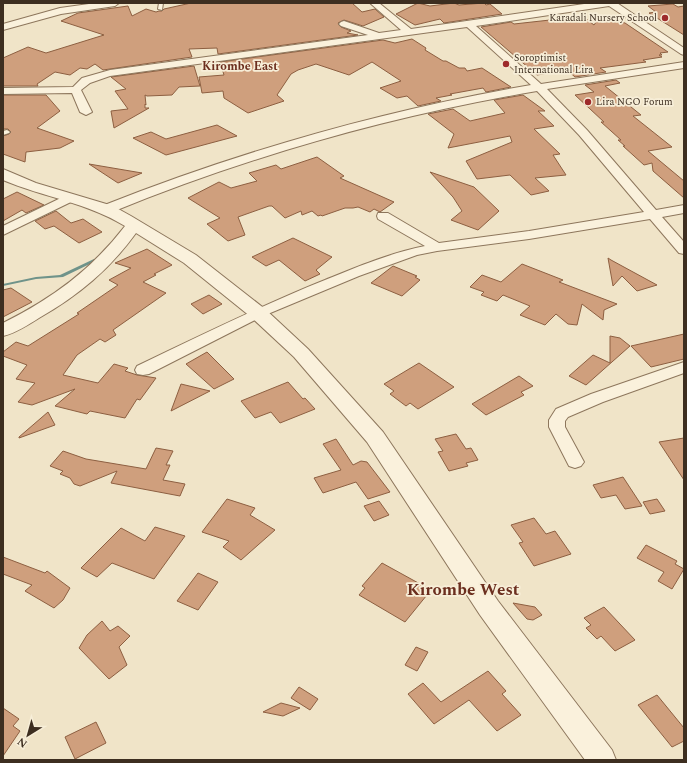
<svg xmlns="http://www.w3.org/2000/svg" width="687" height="763" font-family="Spectral,serif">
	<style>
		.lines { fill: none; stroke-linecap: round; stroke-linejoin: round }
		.stream { fill: #6f938a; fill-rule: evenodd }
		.building { fill: #cf9f7d; stroke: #8d5f41 }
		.service-casing { stroke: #8d765c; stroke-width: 2 }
		.minor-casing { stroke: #8d765c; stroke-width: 2 }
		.tertiary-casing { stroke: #8d765c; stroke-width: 2 }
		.service { fill: #faf1dc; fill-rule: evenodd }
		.minor { fill: #faf1dc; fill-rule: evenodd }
		.tertiary { fill: #faf1dc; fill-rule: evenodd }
		.poi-dot { fill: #9e2a2b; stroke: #f7eed8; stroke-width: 1.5 }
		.labels { text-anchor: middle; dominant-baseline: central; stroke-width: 3.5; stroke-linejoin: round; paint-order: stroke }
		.far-poi-label { font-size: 10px; fill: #3d2e20; stroke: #f7eed8; text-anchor: start }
		.far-quarter-label { font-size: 12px; font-weight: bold; fill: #6b2e1e; stroke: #f7eed8 }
		.near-quarter-label { font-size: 17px; font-weight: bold; fill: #6b2e1e; stroke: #f7eed8 }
	</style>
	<rect width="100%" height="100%" fill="#f0e4c8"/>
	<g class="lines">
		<polygon class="stream" points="94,259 98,259 98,260 63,277 36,279 3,286 3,284 36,277 60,275"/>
	</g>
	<g class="building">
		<polygon points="191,3 352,3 362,12 375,9 384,17 363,26 344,20 338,23 341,27 351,31 347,33 358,35 218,54 217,48 189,49 192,57 103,70 95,64 87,69 80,68 70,75 55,72 37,84 38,86 3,86 3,58 28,47 46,53 104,35 61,21 78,13 128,6 132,16 146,9 156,12 159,11 162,11 164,9"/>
		<polygon points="418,3 430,6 454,3 459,5 484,3 486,5 490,4 502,14 444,23 440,19 415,25 396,14"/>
		<polygon points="673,4 678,7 684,6 684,35 649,13 656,12 648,6"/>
		<polygon points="577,17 579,19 585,18 594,25 599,18 625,23 668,52 660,53 662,55 659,55 662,57 643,60 646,62 600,68 606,72 575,77 567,70 537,75 481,27 511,22 514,24"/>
		<polygon points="412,39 426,48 425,50 443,61 446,61 459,68 465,68 467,71 482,68 511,87 486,92 483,88 450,94 452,95 436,98 441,101 418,106 407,96 397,98 380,88 401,81 372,62 349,75 316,64 298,70 291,74 277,95 284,101 248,113 224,98 223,91 202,93 199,77 224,75 220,62 383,40 395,43"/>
		<polygon points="194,66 200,86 179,87 172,95 147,96 145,95 146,105 145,104 145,108 149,108 114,128 111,111 128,109 115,91 126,89 111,77"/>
		<polygon points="616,80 620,83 605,86 641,115 633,116 672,147 648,151 684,181 684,198 653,171 652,163 644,165 623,146 625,146 618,140 621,140 601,122 604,122 575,95 594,92 585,85"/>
		<polygon points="3,95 46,95 60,111 37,128 74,141 60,148 26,152 25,162 3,154 3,136 9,134 11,132 8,129 3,129"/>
		<polygon points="523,95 545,111 538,111 554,126 534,129 560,154 553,155 566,175 535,178 549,191 531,195 510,175 477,179 466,161 512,142 510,136 448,148 454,134 428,114 453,109 470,121 505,113 494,100"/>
		<polygon points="217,125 237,136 166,155 133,138 151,132 166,139"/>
		<polygon points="317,157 344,176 340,178 394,202 380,212 374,209 370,212 358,207 353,208 345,208 322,216 321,215 318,216 312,211 302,215 301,211 285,218 272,206 269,206 238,217 245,235 228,241 207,224 220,218 188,198 219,182 231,188 257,181 249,173 276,165 281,169"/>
		<polygon points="89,164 142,173 118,183"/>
		<polygon points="430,172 474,187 499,211 478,230 451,220 462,211 453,197"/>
		<polygon points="17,192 44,205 26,213 22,210 3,221 3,199"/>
		<polygon points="56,211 71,223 83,219 102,232 79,243 54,226 45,229 35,221"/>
		<polygon points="293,238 332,257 316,270 320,274 305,281 279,260 266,266 252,257"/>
		<polygon points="147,249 172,265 154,274 156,275 143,282 166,293 113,330 116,335 105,342 100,339 77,355 63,375 98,383 114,364 128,368 125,371 137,375 156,378 140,400 137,399 125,418 90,411 87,414 55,406 75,389 32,405 18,402 35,383 16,379 27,365 3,356 3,352 16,342 28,346 79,314 77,313 118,285 109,280 131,268 115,263"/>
		<polygon points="608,258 611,260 657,285 637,291 622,276 613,286"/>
		<polygon points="522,264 563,280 559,282 617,304 604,310 603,320 582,304 577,325 568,324 556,314 545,325 520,315 530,306 503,295 497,301 481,295 484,292 470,287 482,275 501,282"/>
		<polygon points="393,266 417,276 415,277 420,280 402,296 371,283"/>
		<polygon points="11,288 32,302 3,317 3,290"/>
		<polygon points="209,295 222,304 203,314 191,304"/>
		<polygon points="684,334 684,359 651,367 631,346"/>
		<polygon points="610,336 620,338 630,346 586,385 569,376 593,355 610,363"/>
		<polygon points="207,352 234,379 214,389 186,364"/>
		<polygon points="419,363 454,387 418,409 410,403 406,406 390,394 394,391 384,384"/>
		<polygon points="519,376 533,386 521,392 524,395 486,415 472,404"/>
		<polygon points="288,382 303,399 305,398 315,409 280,423 271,412 255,418 241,401"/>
		<polygon points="181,384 210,391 171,411"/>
		<polygon points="48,412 55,425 19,438 19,437"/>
		<polygon points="456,434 466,449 471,448 478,460 466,463 468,466 449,471 438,452 443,451 435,439"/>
		<polygon points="684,438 684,480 659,442"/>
		<polygon points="336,439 353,465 361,461 367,462 390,492 368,499 356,482 323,493 314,478 341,470 323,444"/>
		<polygon points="156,448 173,451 166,465 170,465 163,480 185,484 180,496 111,483 117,471 80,486 74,484 70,478 60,474 63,471 50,466 63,451 86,459 146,469"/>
		<polygon points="623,477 642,506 625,509 616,495 601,498 593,485"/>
		<polygon points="227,499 255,508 250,515 275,530 241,560 223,547 229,541 202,532"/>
		<polygon points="657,499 665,511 650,514 643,502"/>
		<polygon points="379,501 389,515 374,521 364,506"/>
		<polygon points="534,518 546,534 555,531 571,554 534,566 519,543 523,542 511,525"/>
		<polygon points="155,527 185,536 154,579 112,563 97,577 81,568 121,528 145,541"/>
		<polygon points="646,545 677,561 675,564 684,569 672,589 658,581 664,572 637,558"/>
		<polygon points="3,557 45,573 47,571 70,588 63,600 54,608 25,591 32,585 3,574"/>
		<polygon points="382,563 431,590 405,622 359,595 365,588 362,586"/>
		<polygon points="198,573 218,582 198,610 177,601"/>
		<polygon points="513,603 535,607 542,615 533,620 527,619"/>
		<polygon points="604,607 635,640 615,651 601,636 597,639 586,628 591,625 584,618"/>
		<polygon points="102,621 110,631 118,626 130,636 119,647 127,665 109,679 79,648 87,635"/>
		<polygon points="416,647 428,652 417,671 405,665"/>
		<polygon points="488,671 506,691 502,694 521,715 497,731 469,700 434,724 408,694 423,683 441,702"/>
		<polygon points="299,687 318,699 310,710 291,698"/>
		<polygon points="657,695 684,728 684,741 672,747 638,705"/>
		<polygon points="281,703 300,708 283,716 263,712"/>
		<polygon points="3,708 19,719 13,726 20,731 3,756"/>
		<polygon points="96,722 106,743 75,759 65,737"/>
	</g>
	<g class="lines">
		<g class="service-casing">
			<g id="service">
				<polygon points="159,3 163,3 162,10 158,9"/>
				<polygon points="7,130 10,132 9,133 3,135 3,131"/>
			</g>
		</g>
		<g class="minor-casing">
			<g id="minor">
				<polygon points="96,3 119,3 115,6 61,14 3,30 3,24 60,8"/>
				<path d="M370,3h9l32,26 180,-26h26l67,45v7l-3,-1 -72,-48 -133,20 65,58 143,-22v6l-137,21 40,41 69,80 28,-5v8l-22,4 22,25v12l-5,-1 -29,-34 -121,20 -92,12 -20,4 -58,21 -96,40 -114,58 -6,1 -6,-1 -2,-4 2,-4c63,-30 123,-60 188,-86 32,-13 65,-27 100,-34l-47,-27 -1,-3 1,-3h10l51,30 90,-12 115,-19 -65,-77 -42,-44c-147,25 -288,65 -425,121h-10l-1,-3 1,-3c139,-55 282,-96 429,-121l-64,-58 -357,49 -20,7 -9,7 11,22 -6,3 -6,-3 -8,-19 -69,1v-6l70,-1 9,-9 28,-8 258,-35 -27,-9 -2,-2 2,-2 3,-1 35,12 22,-3z"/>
				<polygon points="69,194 73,195 75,198 73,201 3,235 3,226"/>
				<polygon points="684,362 684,373 603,402 568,417 565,421 565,427 584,462 581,466 575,468 569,466 549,427 549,420 556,409 591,394"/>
			</g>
		</g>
		<g class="tertiary-casing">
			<path id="tertiary" d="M3,169l33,14 77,23 18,10 65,39 69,54 43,40 75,83 115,169 114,149 4,10h-31l-105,-145 -113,-173 -73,-85 -43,-40 -67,-54 -48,-30c-27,37 -57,62 -97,85 -11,7 -23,15 -36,18v-13c50,-25 88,-53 122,-97 -37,-23 -82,-29 -122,-46z"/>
		</g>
		<use href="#service" class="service"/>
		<use href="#minor" class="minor"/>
		<use href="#tertiary" class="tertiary"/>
	</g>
	<g class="poi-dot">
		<circle cx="665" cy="18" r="4"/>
		<circle cx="506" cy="64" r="4"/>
		<circle cx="588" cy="102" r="4"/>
	</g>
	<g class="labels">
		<g class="far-poi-label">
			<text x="657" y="18" text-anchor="end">Karadali Nursery School</text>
			<text x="514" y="58">Soroptimist<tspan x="514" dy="12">International Lira</tspan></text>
			<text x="596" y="102">Lira NGO Forum</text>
		</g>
		<g class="far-quarter-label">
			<text x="240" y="66">Kirombe East</text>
		</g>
		<g class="near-quarter-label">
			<text x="463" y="590">Kirombe West</text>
		</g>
	</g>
	<rect width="687" height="763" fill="none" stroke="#3d2e20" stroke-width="8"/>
	<g transform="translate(28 735) rotate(217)" stroke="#f7eed8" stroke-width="3" paint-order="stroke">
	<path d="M0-3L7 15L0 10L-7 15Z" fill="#3d2e20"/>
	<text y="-6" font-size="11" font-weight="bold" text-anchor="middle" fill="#3d2e20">N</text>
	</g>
</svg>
